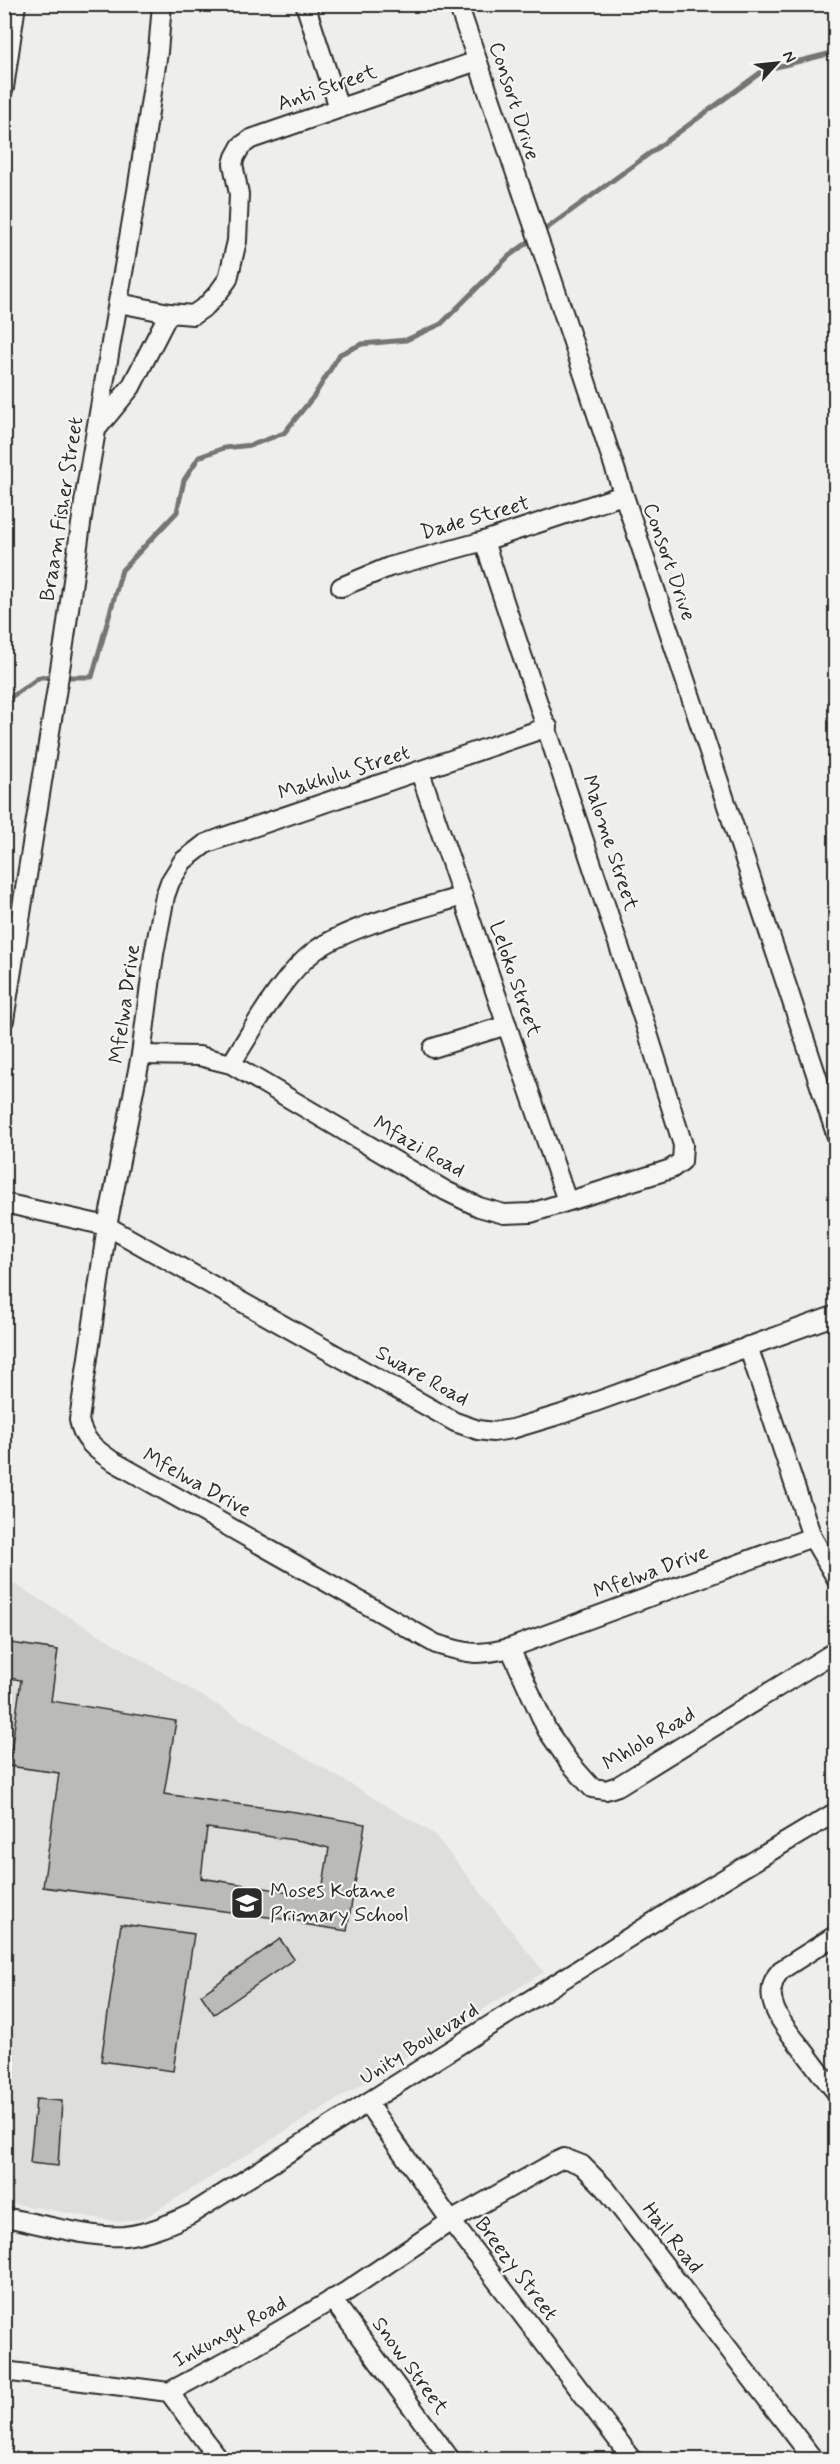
<svg xmlns="http://www.w3.org/2000/svg" width="840" height="2464" font-family="Mynerve,sans-serif">
	<style>
		.built { fill: #dededb }
		.lines { fill: none; stroke-linecap: round; stroke-linejoin: round }
		.stream { stroke: #757573; stroke-width: 5 }
		.building { fill: #babab7; stroke: #2b2b2b; stroke-width: 1.5; fill-rule: evenodd }
		.minor-casing { stroke: #2b2b2b; stroke-width: 22 }
		.minor { stroke: #f6f6f2; stroke-width: 18 }
		.labels { text-anchor: middle; dominant-baseline: central; stroke-width: 4.5; stroke-linejoin: round; paint-order: stroke }
		.street-label { font-size: 21px; fill: #2b2b2b; stroke: #f6f6f2 }
		.poi-label { font-size: 21px; fill: #2b2b2b; stroke: #f6f6f2; text-anchor: start }
	</style>
	<rect width="100%" height="100%" fill="#eeeeea"/>
	<filter id="ink" filterUnits="userSpaceOnUse"><feTurbulence type="fractalNoise" baseFrequency=".0167" numOctaves="2"/><feDisplacementMap in="SourceGraphic" scale="12" xChannelSelector="R" yChannelSelector="G"/><feConvolveMatrix kernelMatrix="1 2 1 2 8 2 1 2 1" color-interpolation-filters="sRGB"/></filter>
	<g filter="url(#ink)">
		<polygon class="built" points="4,1578 434,1834 544,1972 144,2218 119,2222 5,2202"/>
		<g class="lines">
			<polyline class="stream" points="4,702 40,677 92,677 122,570 177,512 184,480 199,457 224,448 252,445 284,433 314,396 340,354 362,344 406,340 441,324 509,256 764,70 836,52"/>
		</g>
		<g class="building">
			<path d="M4,1642l54,8 -7,51 125,20 -12,73 132,18 69,12 -18,107 -44,-7 3,-2 -263,-35 16,-114 -50,-7 12,-86 -17,-3zM207,1828l95,13 27,7 -8,49 -120,-19z"/>
			<polygon points="121,1924 194,1934 173,2071 101,2061"/>
			<polygon points="280,1939 294,1959 214,2014 201,1995"/>
			<polygon points="36,2099 62,2101 58,2166 30,2163"/>
		</g>
		<g class="lines">
			<g class="minor-casing">
				<g id="minor">
					<polyline points="305,4 339,108"/>
					<polyline points="458,4 551,276 836,1134"/>
					<polyline points="4,88 16,4"/>
					<polyline points="119,303 169,313 193,315 206,306 218,293 228,279 237,241 239,194 233,164 235,157 241,146 251,139 477,61"/>
					<polyline points="99,426 131,387 169,313"/>
					<polyline points="341,587 389,567 484,541 623,495"/>
					<path d="M548,727l-327,111 -16,6 -22,17 -13,21 -5,14 -11,58 -13,101 -34,171 -28,194c4,20 16,29 32,40l325,184c33,10 41,12 74,4l302,-111"/>
					<polyline points="420,772 567,1201"/>
					<polyline points="4,1020 64,644 86,489 137,191 158,52 162,4"/>
					<polyline points="433,1048 507,1025"/>
					<polyline points="141,1055 199,1056 231,1064 446,1191 479,1207 504,1214 531,1213 671,1169 682,1161 683,1145 645,1024 484,541"/>
					<path d="M231,1064c23,-36 51,-89 85,-114 35,-25 105,-41 147,-54"/>
					<polyline points="4,1203 107,1226 455,1422 478,1430 493,1432 512,1429 562,1414 836,1315"/>
					<polyline points="748,1346 812,1537 836,1578"/>
					<polyline points="510,1648 547,1730 569,1762 592,1788 606,1790 618,1786 836,1651"/>
					<path d="M836,1935l-55,35c-25,27 5,59 23,81 10,14 21,28 32,41"/>
					<polyline points="367,2103 451,2221 633,2460"/>
					<path d="M4,2217c33,6 90,22 121,19 24,-3 45,-12 66,-22l491,-310 154,-92"/>
					<polyline points="332,2299 451,2460"/>
					<polyline points="4,2371 169,2392 238,2355 347,2291 451,2221 555,2162 564,2158 582,2165 606,2189 814,2460"/>
					<polyline points="169,2392 219,2460"/>
				</g>
			</g>
			<use href="#minor" class="minor"/>
		</g>
	</g>
	<defs>
		<g id="school-square" transform="scale(1.725)"><rect x="-9" y="-9" width="18" height="18" rx="4" fill="#2b2b2b" stroke="#f6f6f2"/><path d="M0-5L7-2L0 1L-7-2ZM-4 1L0 2.5L4 1V4Q0 6-4 4Z" fill="#fff"/></g>
	</defs>
	<g fill-rule="evenodd">
		<use href="#school-square" x="247" y="1903"/>
	</g>
	<g class="labels">
		<g class="street-label">
			<text transform="translate(327 88) rotate(-19)">Anti Street</text>
			<text transform="translate(514 101) rotate(72)">Consort Drive</text>
			<text transform="translate(62 509) rotate(-81)">Braam Fisher Street</text>
			<text transform="translate(475 518) rotate(-16)">Dade Street</text>
			<text transform="translate(669 562) rotate(71)">Consort Drive</text>
			<text transform="translate(344 773) rotate(-18)">Makhulu Street</text>
			<text transform="translate(610 843) rotate(72)">Malome Street</text>
			<text transform="translate(515 979) rotate(71)">Leloko Street</text>
			<text transform="translate(125 1004) rotate(-82)">Mfelwa Drive</text>
			<text transform="translate(419 1147) rotate(30)">Mfazi Road</text>
			<text transform="translate(422 1376) rotate(29)">Sware Road</text>
			<text transform="translate(197 1483) rotate(29)">Mfelwa Drive</text>
			<text transform="translate(651 1572) rotate(-20)">Mfelwa Drive</text>
			<text transform="translate(649 1739) rotate(-31)">Mhlolo Road</text>
			<text transform="translate(419 2044) rotate(-32)">Unity Boulevard</text>
			<text transform="translate(672 2238) rotate(52)">Hail Road</text>
			<text transform="translate(516 2269) rotate(53)">Breezy Street</text>
			<text transform="translate(230 2332) rotate(-29)">Inkungu Road</text>
			<text transform="translate(410 2366) rotate(54)">Snow Street</text>
		</g>
		<g class="poi-label">
			<text x="270" y="1891">Moses Kotane<tspan x="270" dy="24">Primary School</tspan></text>
		</g>
	</g>
	<rect width="840" height="2464" fill="none" stroke="#f6f6f2" stroke-width="24"/>
	<rect x="12" y="12" width="816" height="2440" fill="none" stroke="#2b2b2b" stroke-width="2" filter="url(#ink)"/>
	<g transform="translate(777 63) rotate(63)" stroke="#f6f6f2" stroke-width="4.5" paint-order="stroke">
	<path d="M0-4.5L10 22L0 15L-10 22Z" fill="#2b2b2b"/>
	<text y="-9" font-size="16" font-weight="bold" text-anchor="middle" fill="#2b2b2b">N</text>
	</g>
</svg>
